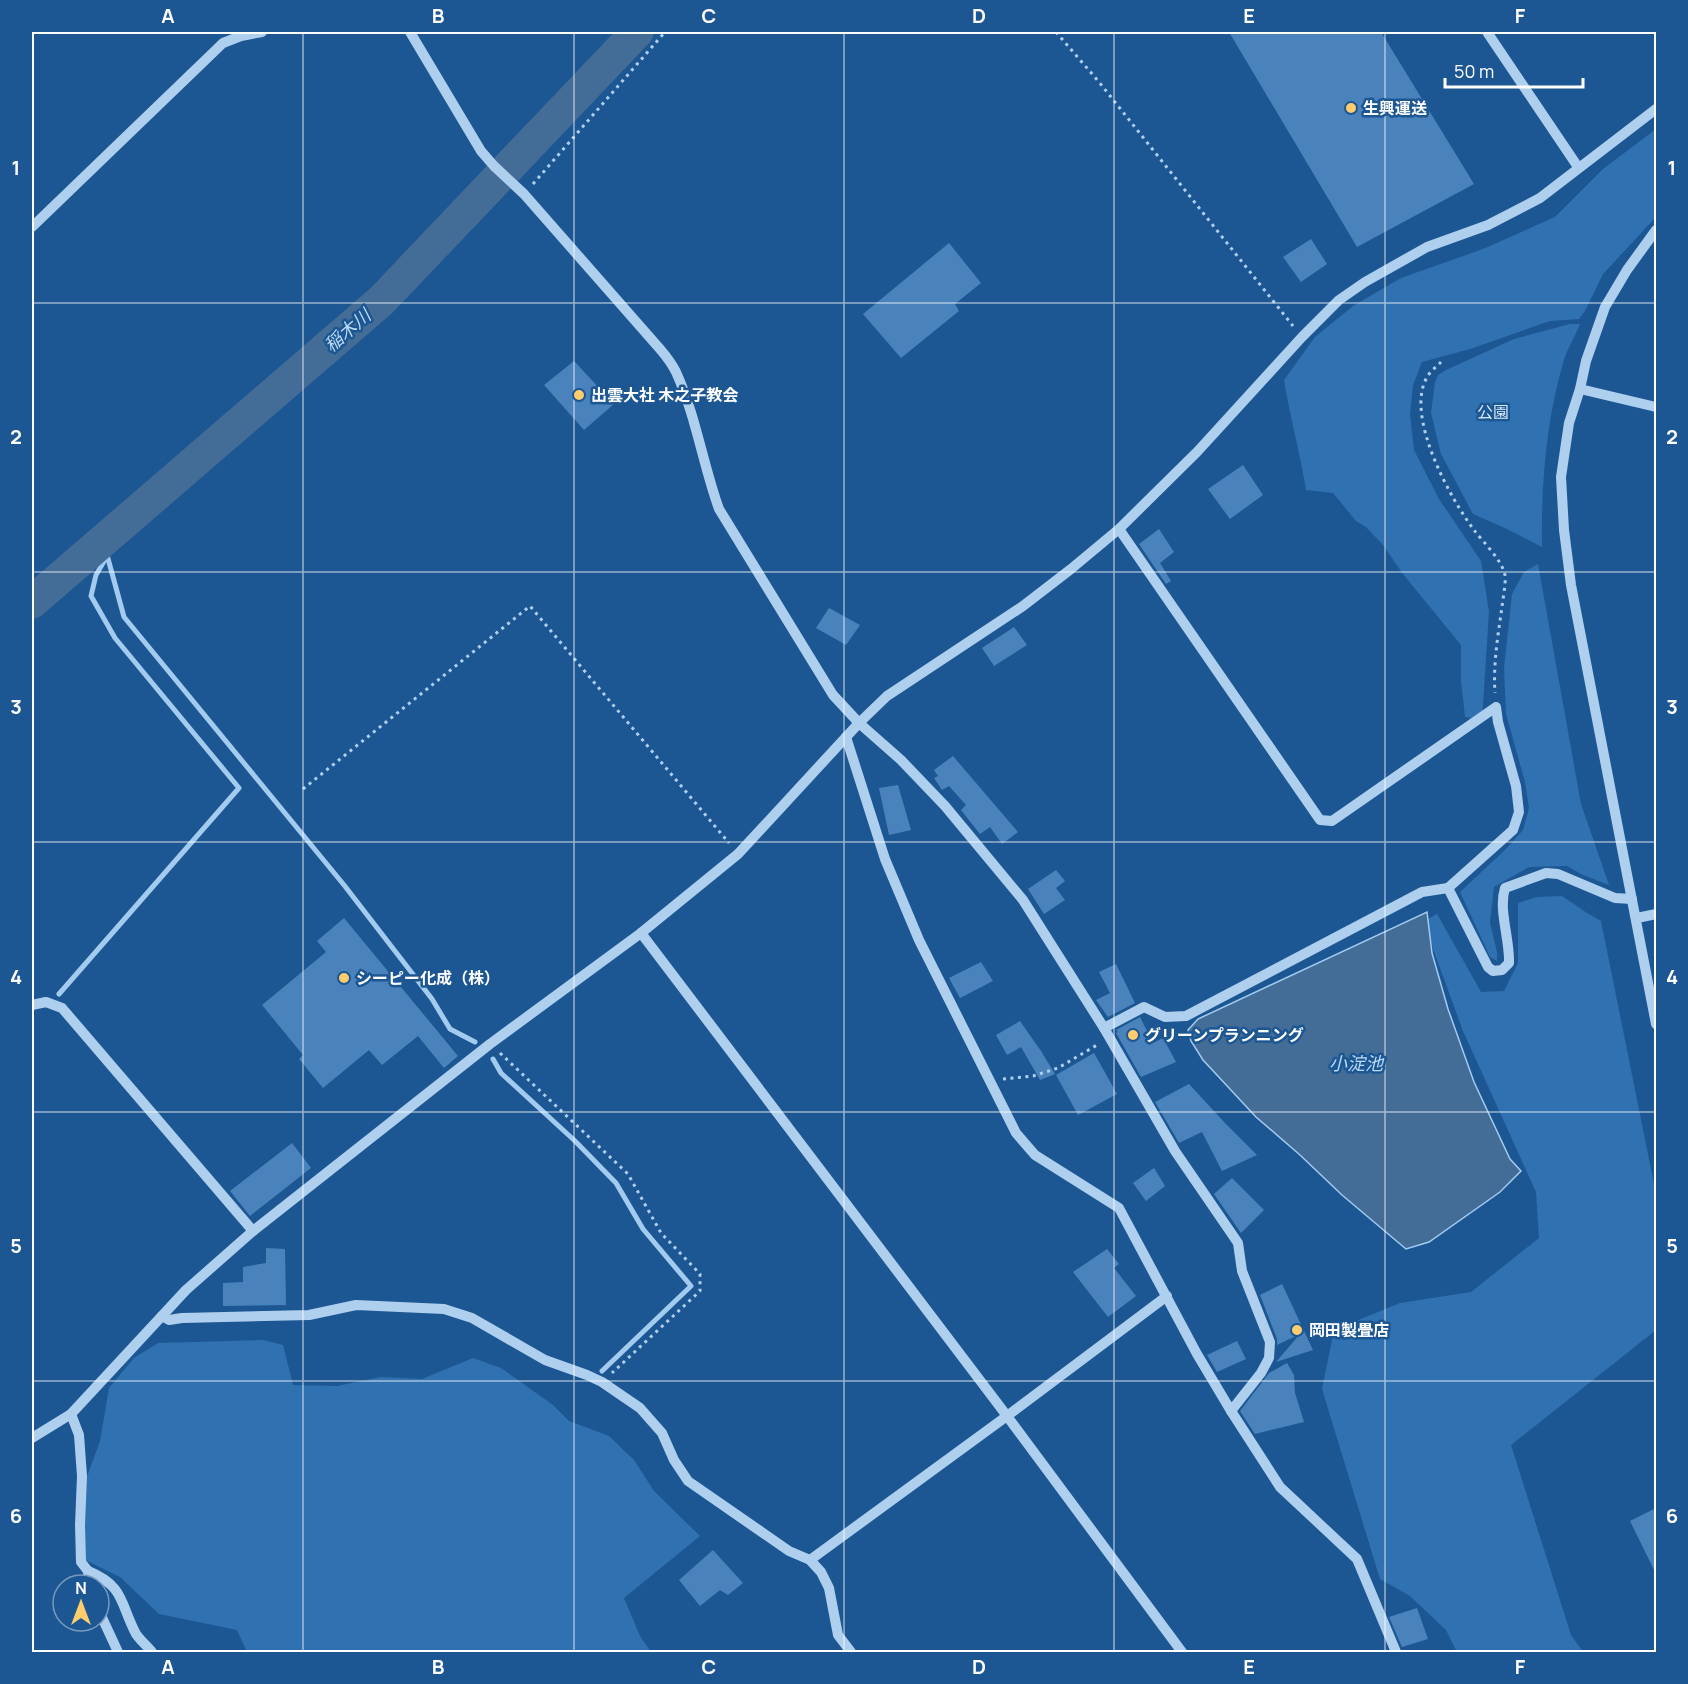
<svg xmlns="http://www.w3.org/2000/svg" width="1688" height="1684" font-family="Manrope,'Noto Sans JP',sans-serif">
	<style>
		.green { fill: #3071b1 }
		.water { fill: #436c97; stroke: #a3cbf0; stroke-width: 1.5 }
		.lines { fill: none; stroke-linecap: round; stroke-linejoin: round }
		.stream { stroke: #a3cbf0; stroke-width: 5 }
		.river { stroke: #436c97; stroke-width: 33 }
		.building { fill: #4a82bc }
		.path { stroke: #afcfee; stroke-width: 3; stroke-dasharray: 3 4.5; stroke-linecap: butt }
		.minor { stroke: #afcfee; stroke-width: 10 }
		.grid { fill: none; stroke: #fff; stroke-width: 1.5; stroke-opacity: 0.55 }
		.poi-dot { fill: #fecd6e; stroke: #1d5793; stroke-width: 2 }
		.labels { text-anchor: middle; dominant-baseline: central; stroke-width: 5; stroke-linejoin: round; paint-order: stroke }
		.poi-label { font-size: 16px; font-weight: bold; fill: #fff; stroke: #1d5793; text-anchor: start }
		.park-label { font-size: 16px; fill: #d5e8fa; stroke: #1d5793 }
		.water-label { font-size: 18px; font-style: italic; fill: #bbd9f5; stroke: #1d5793 }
		.neatline { fill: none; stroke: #fff; stroke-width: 2 }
		.grid-label { font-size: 20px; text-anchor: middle; font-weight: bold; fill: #fff }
	</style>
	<rect width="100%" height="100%" fill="#1d5793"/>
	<g class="green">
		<path d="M1656,129v88l-53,57 -18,37 -6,8 -29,2 -80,28 -48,13 -9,23 -3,29 4,36 25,49 42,62 8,51 -7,107 -17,-2 -4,-37v-35l-58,-71 -20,-29 -17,-18 -10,-6 -23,-28 -27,-3c-6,-37 -16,-73 -22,-110l31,-43 38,-31 48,-28 82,-29 72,-32 48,-48z"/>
		<path d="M1570,324h10c-5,13 -13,25 -17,39 -17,59 -22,122 -21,184l-35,-18 -34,-15 -32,-60 -10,-41 4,-31 3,-7 8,-5 68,-31z"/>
		<polygon points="1538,564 1581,804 1609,885 1583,875 1567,866 1529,867 1494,887 1490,923 1497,952 1497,961 1490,957 1460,892 1506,849 1523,830 1529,808 1525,782 1506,714 1504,668 1512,594 1524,572"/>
		<polygon points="1562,896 1587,913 1601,921 1656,1194 1656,1330 1511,1445 1571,1635 1583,1652 1457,1652 1446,1630 1410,1596 1380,1579 1322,1389 1334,1330 1400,1303 1471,1292 1539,1238 1536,1192 1463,1031 1433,949 1426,920 1437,914 1481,992 1504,991 1518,963 1518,903 1537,897"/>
		<polygon points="263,1340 283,1345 293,1385 337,1386 381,1377 422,1379 473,1358 501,1368 553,1405 569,1421 609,1436 634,1460 654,1491 700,1536 624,1598 640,1636 651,1652 247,1652 237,1630 159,1614 120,1577 77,1556 81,1493 100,1441 109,1388 134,1358 158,1343"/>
	</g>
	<polygon class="water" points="1427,912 1432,953 1448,1009 1474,1082 1510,1159 1521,1171 1500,1192 1429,1242 1406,1249 1342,1195 1300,1155 1256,1117 1203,1060 1191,1041 1188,1030 1198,1019"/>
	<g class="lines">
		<g class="stream">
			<polyline points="107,555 124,617 344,885 432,999 450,1029 475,1042"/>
			<polyline points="59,994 239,788 115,638 91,596 96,575 128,520"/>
			<polyline points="493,1059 501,1073 575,1141 616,1183 643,1229 691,1286 602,1371"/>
		</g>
		<polyline class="river" points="32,602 382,300 637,32"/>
	</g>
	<g class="building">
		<polygon points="1229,32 1381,32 1474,184 1357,247"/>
		<polygon points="1311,239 1327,264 1301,282 1283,257"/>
		<polygon points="949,243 981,283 955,304 959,311 901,358 863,314"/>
		<polygon points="574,361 614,404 584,430 544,385"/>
		<polygon points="1243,465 1263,495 1230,519 1208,489"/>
		<polygon points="1159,529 1174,552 1160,563 1171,581 1166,584 1139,544"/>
		<polygon points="829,608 860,625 846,645 816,628"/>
		<polygon points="1014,627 1027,645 994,666 982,648"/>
		<polygon points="953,756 1018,832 1002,844 990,827 980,834 961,810 966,805 949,786 942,790 934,778 938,776 934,770"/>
		<polygon points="898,785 911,830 889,835 879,788"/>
		<polygon points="1056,870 1065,881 1056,888 1065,900 1044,914 1028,889"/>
		<polygon points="344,918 458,1056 444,1068 418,1036 382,1065 369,1050 323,1088 299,1059 303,1055 262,1005 326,952 317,941"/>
		<polygon points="981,962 993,981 960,998 949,978"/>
		<polygon points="1116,964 1135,1003 1108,1017 1096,1000 1110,993 1099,972"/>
		<polygon points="1140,1017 1153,1043 1163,1038 1176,1062 1141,1077 1116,1033 1118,1032 1116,1030"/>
		<polygon points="1020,1021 1041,1051 1055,1074 1040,1080 1021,1047 1007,1055 996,1035"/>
		<polygon points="1094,1053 1117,1094 1078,1115 1056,1075"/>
		<polygon points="1189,1084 1225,1123 1257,1155 1222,1171 1202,1132 1179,1143 1155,1102"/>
		<polygon points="292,1143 311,1168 250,1216 230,1191"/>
		<polygon points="1154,1168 1165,1186 1146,1201 1133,1183"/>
		<polygon points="1232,1178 1264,1210 1241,1233 1214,1194"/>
		<polygon points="266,1248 285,1249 286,1305 223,1306 223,1283 243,1282 243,1267 266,1263"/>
		<polygon points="1107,1249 1119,1264 1114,1268 1136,1296 1108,1317 1073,1272"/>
		<polygon points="1282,1284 1313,1350 1276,1362 1300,1334 1277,1345 1277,1339 1260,1295"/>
		<polygon points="1237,1341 1246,1359 1217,1372 1207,1355"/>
		<polygon points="1287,1363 1294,1375 1295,1393 1304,1422 1255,1434 1240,1411 1269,1373"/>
		<polygon points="1656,1508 1656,1574 1630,1521"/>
		<polygon points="713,1550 743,1583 728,1595 720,1590 700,1606 679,1580"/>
		<polygon points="1417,1608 1428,1639 1402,1647 1389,1617"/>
	</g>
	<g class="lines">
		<g class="path">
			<polyline points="1056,32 1099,82 1293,326"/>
			<polyline points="533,184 665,32"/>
			<path d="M1441,362c-5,5 -12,10 -15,17 -20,39 24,119 48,151 9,12 28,30 31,45 1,9 -2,22 -3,32 -4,28 -9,57 -7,86"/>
			<polyline points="303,789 530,606 729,843"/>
			<polyline points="500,1053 628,1174 661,1233 700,1274 700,1291 612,1373"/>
			<polyline points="1003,1079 1033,1076 1058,1068 1097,1045"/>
		</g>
		<g class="minor">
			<path d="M410,32l71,119 13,15 30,28 136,155c6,7 12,15 16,23 20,44 27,93 43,137l114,186 26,28 42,37 44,46 78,94 81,128 71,123 63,92 4,28 28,71 -1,16 -8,15 -30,38"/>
			<polyline points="1487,32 1578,167"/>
			<polyline points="32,227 223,43 241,36 262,32"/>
			<polyline points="1656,230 1627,270 1605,307 1586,361 1580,389 1569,423 1561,477 1564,530 1571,585 1656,1024"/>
			<polyline points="1580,389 1656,407"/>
			<polyline points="846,737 885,859 919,940 1016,1133 1035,1155 1119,1208 1197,1354 1231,1411 1280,1487 1357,1559 1396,1652"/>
			<path d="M1448,888l40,79 5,4 9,-1 7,-7c1,-24 -11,-53 -4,-75l41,-15 12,1 57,24 17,1"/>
			<polyline points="1637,918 1656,914"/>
			<polyline points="641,933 1007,1416 1182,1652"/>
			<polyline points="32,1005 46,1002 62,1008 253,1231"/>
			<polyline points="1104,1028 1144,1007 1165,1017 1186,1016 1422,892 1448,888 1513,830 1519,812 1516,786 1498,722 1496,707 1332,821 1320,820 1119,529"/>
			<polyline points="162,1316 169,1320 182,1318 309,1315 356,1305 444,1309 472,1318 545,1360 587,1375 602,1382 640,1408 662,1433 674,1460 688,1481 789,1551 810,1560 821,1572 829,1588 838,1635 851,1652"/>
			<polyline points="71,1414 79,1435 82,1476 80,1525 81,1562 88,1571 89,1585"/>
			<polyline points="32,1438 71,1414 186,1290 253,1231 490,1044 641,933 738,854 859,723 887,696 1023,606 1071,569 1119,529 1197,452 1302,337 1339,300 1365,282 1427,247 1488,225 1540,198 1656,109"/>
			<polyline points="810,1560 1007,1416 1167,1296"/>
			<path d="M88,1571c37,15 32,33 48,63 4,6 11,12 16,18"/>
			<polyline points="99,1611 118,1652"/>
		</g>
	</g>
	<path class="grid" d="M303,32v1620M574,32v1620M844,32v1620M1114,32v1620M1385,32v1620M32,303h1624M32,572h1624M32,842h1624M32,1112h1624M32,1381h1624"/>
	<g class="poi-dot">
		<circle cx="1351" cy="108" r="6"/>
		<circle cx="579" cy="395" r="6"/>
		<circle cx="344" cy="978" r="6"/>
		<circle cx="1133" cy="1035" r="6"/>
		<circle cx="1297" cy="1330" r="6"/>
	</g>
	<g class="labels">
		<g class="poi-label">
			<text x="1363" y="108">生興運送</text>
			<text x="591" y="395">出雲大社 木之子教会</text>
			<text x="356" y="978">シーピー化成（株）</text>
			<text x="1145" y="1035">グリーンプランニング</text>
			<text x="1309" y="1330">岡田製畳店</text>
		</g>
		<g class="park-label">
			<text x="1493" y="412">公園</text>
		</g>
		<g class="water-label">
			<text transform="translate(347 330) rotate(-41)">稲木川</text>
			<text x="1356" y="1063">小淀池</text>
		</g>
	</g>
	<rect width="1688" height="1684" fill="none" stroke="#1d5793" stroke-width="66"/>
	<g transform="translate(81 1603)"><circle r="28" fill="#1d5793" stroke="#779abe" stroke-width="1.5"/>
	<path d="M0-4.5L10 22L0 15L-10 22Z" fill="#fecd6e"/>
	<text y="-9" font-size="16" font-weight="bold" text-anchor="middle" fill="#ffffff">N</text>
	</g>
	<path d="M1445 78v9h138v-9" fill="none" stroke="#ffffff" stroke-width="3"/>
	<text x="1454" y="78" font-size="18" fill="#ffffff" stroke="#1d5793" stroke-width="4.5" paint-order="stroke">50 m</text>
	<rect x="33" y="33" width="1622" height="1618" class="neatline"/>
	<g class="grid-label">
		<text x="168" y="23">A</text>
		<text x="438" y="23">B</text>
		<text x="709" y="23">C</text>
		<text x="979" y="23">D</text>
		<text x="1249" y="23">E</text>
		<text x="1520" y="23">F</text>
		<text x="16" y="175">1</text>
		<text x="1672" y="175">1</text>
		<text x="16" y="444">2</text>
		<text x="1672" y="444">2</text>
		<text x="16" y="714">3</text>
		<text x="1672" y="714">3</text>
		<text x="16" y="984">4</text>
		<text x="1672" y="984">4</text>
		<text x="16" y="1253">5</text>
		<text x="1672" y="1253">5</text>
		<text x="16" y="1523">6</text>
		<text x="1672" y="1523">6</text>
		<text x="168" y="1674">A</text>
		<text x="438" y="1674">B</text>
		<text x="709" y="1674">C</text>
		<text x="979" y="1674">D</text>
		<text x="1249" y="1674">E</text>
		<text x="1520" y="1674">F</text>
	</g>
</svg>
